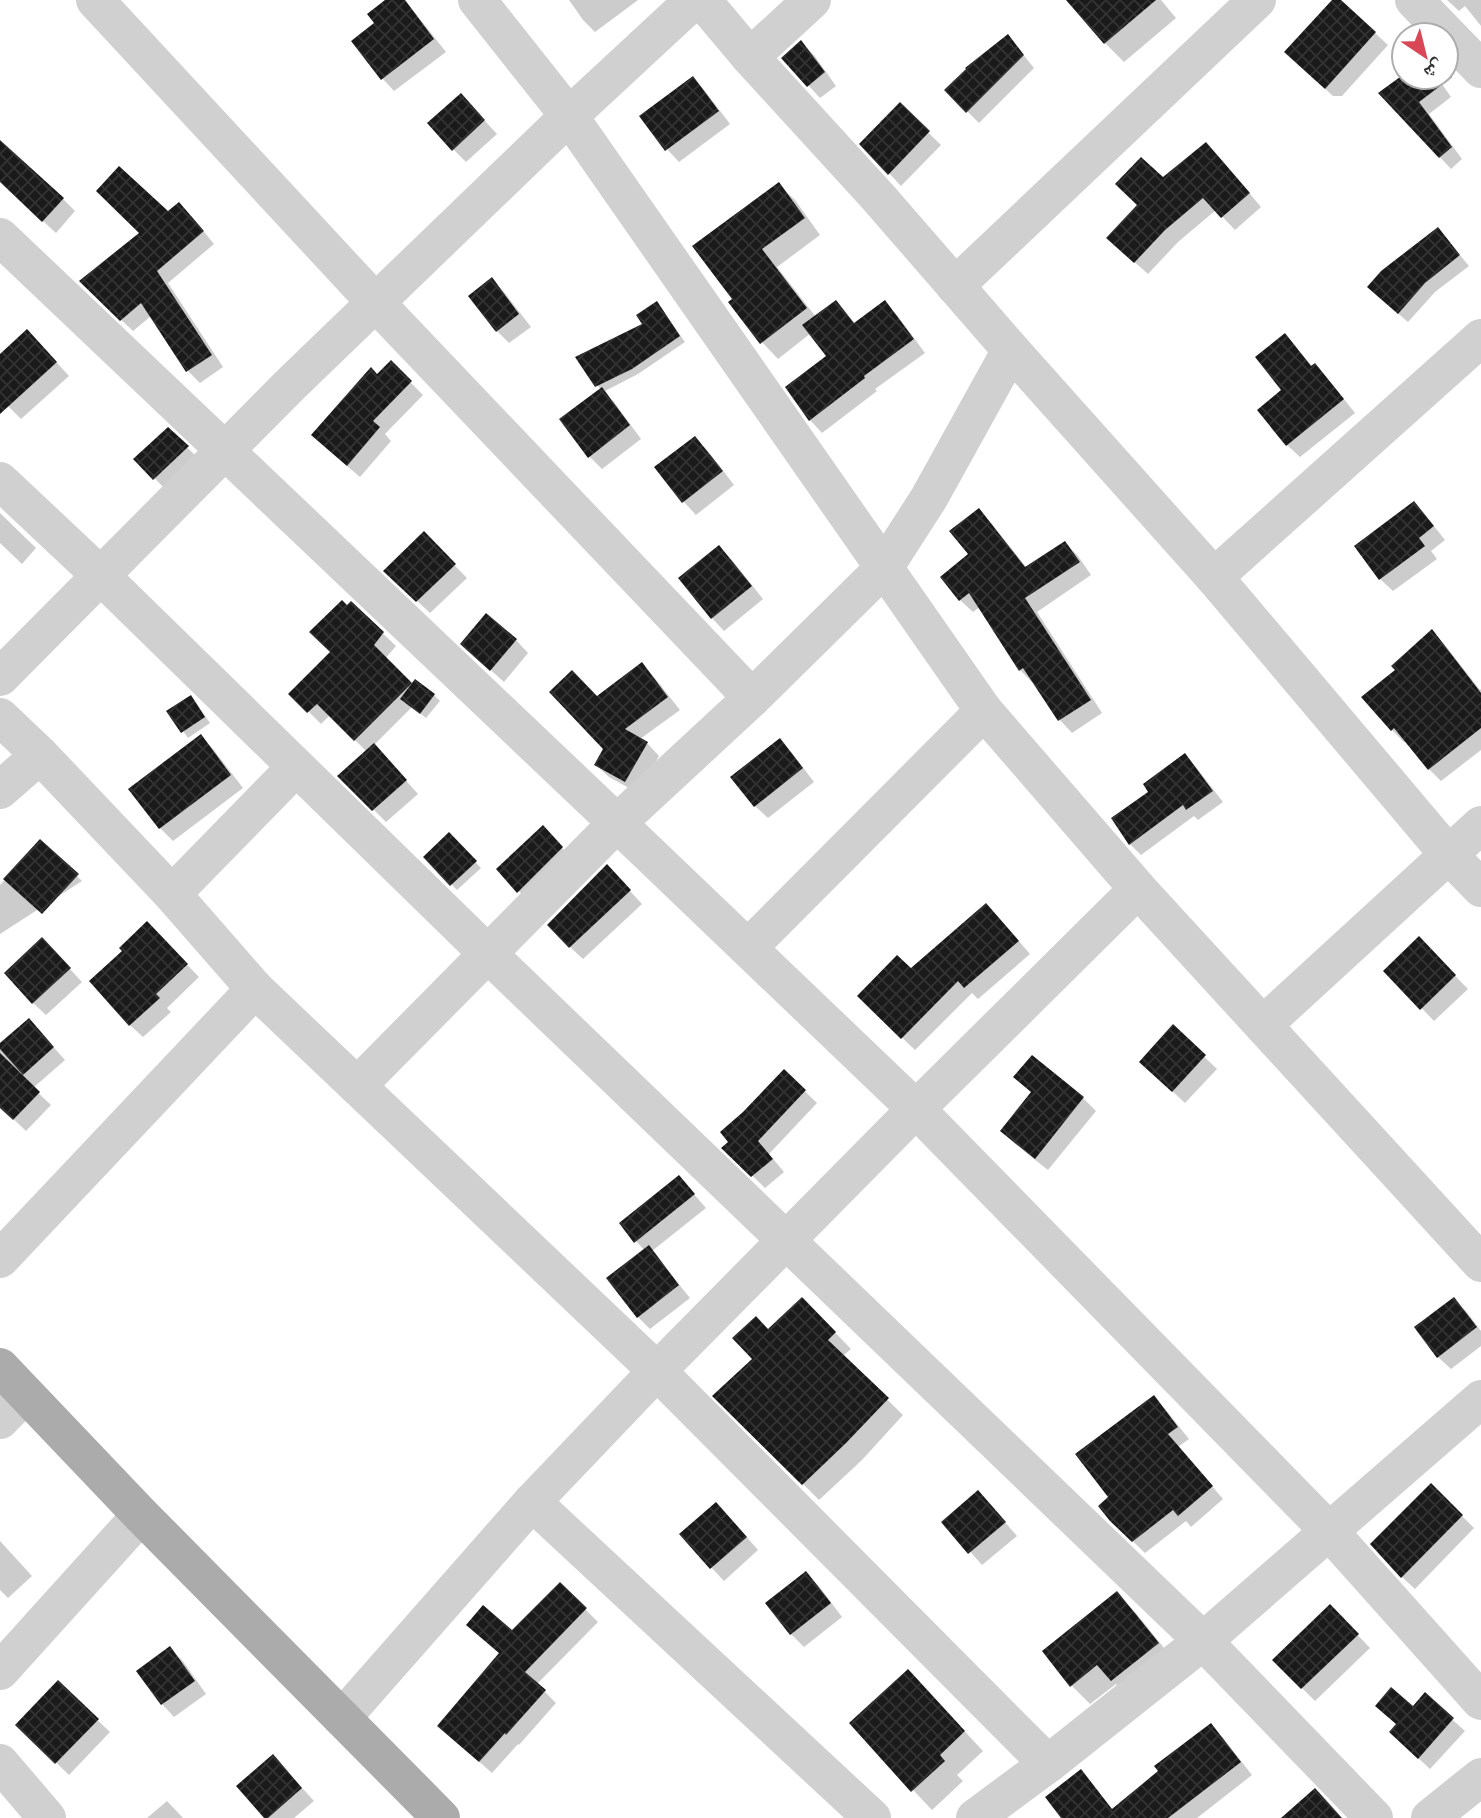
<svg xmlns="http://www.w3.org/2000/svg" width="1481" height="1818" font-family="Poppins,'Noto Naskh Arabic',sans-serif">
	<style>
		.shadow { fill: #0003 }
		.building { fill: url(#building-cross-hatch) }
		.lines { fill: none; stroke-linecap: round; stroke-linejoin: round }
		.minor { stroke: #d0d0d0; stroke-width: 38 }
		.major { stroke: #ababab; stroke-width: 38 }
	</style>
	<defs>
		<pattern id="building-cross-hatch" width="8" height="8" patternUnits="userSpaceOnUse" patternTransform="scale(1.75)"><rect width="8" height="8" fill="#1a1a1a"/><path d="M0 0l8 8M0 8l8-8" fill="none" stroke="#333"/></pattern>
	</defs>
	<rect width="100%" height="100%" fill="#fff"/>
	<g class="shadow">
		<polygon points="388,0 405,0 446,52 394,91 382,78 377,24"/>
		<polygon points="569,0 638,0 595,32 583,20"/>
		<polygon points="1089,0 1161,0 1176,18 1124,62 1105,43"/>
		<polygon points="1334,0 1339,0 1388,45 1342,96 1333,96 1299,65"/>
		<polygon points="1447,0 1481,0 1481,26 1465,6 1459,11"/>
		<polygon points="1008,36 1034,68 979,123 946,90"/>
		<polygon points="801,43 814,55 836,86 820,98 808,85"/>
		<polygon points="1404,76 1437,77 1451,97 1429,114 1462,159 1451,169 1381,94"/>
		<polygon points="693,78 705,91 730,124 679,162 667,149"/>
		<polygon points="900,105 941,145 901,186 862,144"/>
		<polygon points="473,108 497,134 466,162 453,149"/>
		<polygon points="1218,156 1261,207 1235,230 1216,210 1178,242 1148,274 1121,250 1163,180"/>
		<polygon points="778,184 795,200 820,235 777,267 816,317 836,302 855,324 884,303 897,315 925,353 875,389 877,391 822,433 810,420 829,356 811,333 778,359 762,342 734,299"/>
		<polygon points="63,199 75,211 56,233 30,209"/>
		<polygon points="168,213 191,216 214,244 168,283 223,367 200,383 188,371 151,316 133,331 81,282"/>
		<polygon points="1438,229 1469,266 1435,292 1408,322 1379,297"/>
		<polygon points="492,280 504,292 531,327 509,343 497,331"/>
		<polygon points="662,309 685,342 638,374 603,392 614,402 641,439 602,469 589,456 601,390 577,358 645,324"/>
		<polygon points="1285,335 1313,367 1315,365 1327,378 1355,413 1300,457 1287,445 1284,390"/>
		<polygon points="40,344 69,376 21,419 0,398 0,356"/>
		<polygon points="391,363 423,395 385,434 391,441 360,477 326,448 377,376"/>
		<polygon points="168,429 200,460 167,491 136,459"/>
		<polygon points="695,438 708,451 734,485 696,515 684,502 657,468"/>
		<polygon points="1414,503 1426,516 1445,540 1431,551 1437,559 1393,591 1380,579"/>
		<polygon points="978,510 991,523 1027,568 1065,543 1078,556 1091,575 1037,612 1102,713 1072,733 1060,720 1034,681 1032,682 1020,670 980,607 973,612 960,600"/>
		<polygon points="0,513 36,548 22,564 0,543"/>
		<polygon points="424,534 467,578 430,613 385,571"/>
		<polygon points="719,547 732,560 763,599 724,631 712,618"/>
		<polygon points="351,603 396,646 385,659 412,686 434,695 440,701 426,718 412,707 374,745 418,794 386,822 340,776 367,752 330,715 321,724 291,694 332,652 347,608"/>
		<polygon points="1431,631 1444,644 1480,690 1481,689 1481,750 1441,781 1429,769 1407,741 1404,742 1392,730 1397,670"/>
		<polygon points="516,640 528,653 504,682 475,656"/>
		<polygon points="641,664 654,677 680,710 640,739 647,743 659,756 638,793 609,777 596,765 606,748 597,698"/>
		<polygon points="191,697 196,703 210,723 188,738 169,711"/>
		<polygon points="200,736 213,749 243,788 173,841 160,828 131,789"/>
		<polygon points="779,741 792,753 814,782 768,818 755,806 733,777"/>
		<polygon points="1184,755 1195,766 1223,802 1198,820 1194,816 1141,855 1130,844 1113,819 1151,792"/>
		<polygon points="542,828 574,860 531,904 498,869"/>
		<polygon points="449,835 481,868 457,890 425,857"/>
		<polygon points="40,841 82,881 0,934 0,885"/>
		<polygon points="619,879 642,904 583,959 570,947"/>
		<polygon points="999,918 1030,954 978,999 972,993 915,1050 859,996 911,970"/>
		<polygon points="147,924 199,977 167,1008 171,1012 143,1037 130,1025 124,951"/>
		<polygon points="1419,939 1468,989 1434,1021 1386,971"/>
		<polygon points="54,952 82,982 46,1015 33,1003"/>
		<polygon points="1173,1027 1217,1069 1185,1103 1154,1074"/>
		<polygon points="40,1032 65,1060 33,1088 51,1105 26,1131 0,1106 0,1045"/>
		<polygon points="1032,1057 1083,1098 1096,1111 1048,1170 1015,1144 1003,1131 1033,1093"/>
		<polygon points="784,1071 817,1103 769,1154 784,1172 765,1188 724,1148 731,1142 744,1113"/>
		<polygon points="679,1177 706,1208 652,1251 690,1298 650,1329 638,1317 645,1251 621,1224"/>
		<polygon points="1453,1299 1466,1311 1481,1331 1481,1346 1451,1369 1438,1357"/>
		<polygon points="818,1315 851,1349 843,1356 903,1415 862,1460 819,1500 715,1396 754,1359 768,1331"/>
		<polygon points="1153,1397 1165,1409 1189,1439 1178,1447 1223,1499 1191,1527 1186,1521 1145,1553 1111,1520 1111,1498"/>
		<polygon points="1431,1485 1474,1528 1415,1589 1402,1577"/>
		<polygon points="990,1505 1017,1536 982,1565 944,1522"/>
		<polygon points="728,1516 758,1550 724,1581 681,1535"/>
		<polygon points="0,1541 32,1576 8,1598 0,1590"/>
		<polygon points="805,1573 818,1585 842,1617 804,1647 791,1634"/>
		<polygon points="560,1584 598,1622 537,1684 556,1703 519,1745 518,1744 492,1773 439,1726 500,1654 468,1625 512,1632"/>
		<polygon points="1117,1594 1136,1613 1176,1663 1131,1699 1116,1684 1090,1704 1071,1685"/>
		<polygon points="1330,1606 1370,1648 1315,1701 1274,1660"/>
		<polygon points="169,1648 182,1660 206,1694 174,1717 162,1704"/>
		<polygon points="58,1683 110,1732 69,1775 17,1725"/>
		<polygon points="927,1691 983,1751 957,1775 963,1781 932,1810 851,1724"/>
		<polygon points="1425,1695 1465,1731 1430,1769 1403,1744 1413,1708"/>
		<polygon points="1210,1725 1223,1738 1252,1775 1197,1818 1103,1818 1160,1772"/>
		<polygon points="273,1756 314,1801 294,1818 266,1818"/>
		<polygon points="167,1801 183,1818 147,1818"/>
	</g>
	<g class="building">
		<polygon points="385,0 405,0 434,39 381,80 351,41 374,23 367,14"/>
		<polygon points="1066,0 1156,0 1104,44"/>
		<polygon points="1332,0 1341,0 1376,32 1325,89 1284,52"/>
		<polygon points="1008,34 1024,55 966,113 944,90 966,69 965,68"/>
		<polygon points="801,40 825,72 807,87 781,58"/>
		<polygon points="693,76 719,111 665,151 639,116"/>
		<polygon points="1400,77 1452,77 1419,102 1452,147 1439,158 1378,93"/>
		<polygon points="461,93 485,120 452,151 427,123"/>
		<polygon points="900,102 930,131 888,175 859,144"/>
		<polygon points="0,140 64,198 42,222 0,182"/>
		<polygon points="1206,142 1250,193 1221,218 1203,198 1165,230 1134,263 1106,238 1137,205 1115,184 1141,157 1163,177"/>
		<polygon points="119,166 168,211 179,202 204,231 157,271 212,355 186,372 141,303 120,321 79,281 139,233 96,191"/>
		<polygon points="779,182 805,218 762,249 807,308 760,344 728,302 732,299 692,246"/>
		<polygon points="1438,227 1460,255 1425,283 1398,314 1367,287 1381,271"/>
		<polygon points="492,277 519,314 496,332 468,296"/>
		<polygon points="836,300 854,323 885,300 914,339 864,376 865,378 809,421 785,387 826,356 802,325"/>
		<polygon points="657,301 680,336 632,369 595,387 575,357 642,324 636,315"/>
		<polygon points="27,329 57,362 0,414 0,354"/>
		<polygon points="1285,333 1311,366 1315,363 1344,399 1286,446 1257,410 1281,390 1255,357"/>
		<polygon points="391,360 412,381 373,421 380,427 347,466 311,435 371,367 377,374"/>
		<polygon points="602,387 630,425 588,458 559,419"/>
		<polygon points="168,427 189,446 153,480 133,459"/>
		<polygon points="695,436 723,471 682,503 654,467"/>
		<polygon points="1414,501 1434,526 1419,538 1425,546 1379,580 1354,546"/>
		<polygon points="979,508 1025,567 1065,541 1080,562 1025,598 1091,700 1058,721 1023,668 1019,671 969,593 959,601 940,577 968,554 949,531"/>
		<polygon points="424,531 456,564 416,602 383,571"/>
		<polygon points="719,545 752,586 711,619 678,578"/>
		<polygon points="342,600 347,605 351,601 384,632 374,645 412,683 354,741 317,704 307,713 288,694 330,652 309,632"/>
		<polygon points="486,613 517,639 490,671 460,644"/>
		<polygon points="1432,629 1481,693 1481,728 1428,770 1394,728 1391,731 1361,697 1395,670 1391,666"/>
		<polygon points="642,662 668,697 625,729 648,742 625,782 594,765 603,749 549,692 572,670 597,696"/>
		<polygon points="415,679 435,694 420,714 400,699"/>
		<polygon points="191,695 205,717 181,733 166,711"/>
		<polygon points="201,734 231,775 159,829 128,789"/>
		<polygon points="780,738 803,768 754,807 730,777"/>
		<polygon points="374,743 407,780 372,811 337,776"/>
		<polygon points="1185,753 1213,791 1186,810 1183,805 1129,845 1111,818 1148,792 1143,784"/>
		<polygon points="543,825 563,847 517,893 496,869"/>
		<polygon points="449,832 477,861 450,886 423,857"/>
		<polygon points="40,839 79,874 42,914 3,879"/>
		<polygon points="607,864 631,890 569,948 547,925"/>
		<polygon points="986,903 1019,941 964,988 958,981 901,1039 857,996 897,955 911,968"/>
		<polygon points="147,921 188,964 156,994 160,998 129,1026 89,981 122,951 119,948"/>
		<polygon points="1419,936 1456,975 1420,1010 1383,971"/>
		<polygon points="42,937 71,968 32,1004 4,973"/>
		<polygon points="29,1018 54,1047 23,1075 0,1049 0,1043"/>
		<polygon points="1173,1024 1206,1055 1172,1092 1139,1062"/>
		<polygon points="0,1053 40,1092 13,1120 0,1108"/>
		<polygon points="1032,1055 1084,1097 1035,1159 1000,1131 1031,1092 1013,1077"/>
		<polygon points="784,1069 806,1090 758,1141 773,1159 751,1177 721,1148 728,1142 720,1132 743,1112"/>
		<polygon points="679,1175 695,1194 634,1243 619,1223"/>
		<polygon points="649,1245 679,1285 637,1318 606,1278"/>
		<polygon points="802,1297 836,1332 828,1340 889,1398 846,1443 802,1485 712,1396 752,1359 732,1338 756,1316 768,1329"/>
		<polygon points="1454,1297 1477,1327 1437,1358 1414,1327"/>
		<polygon points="1154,1395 1178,1427 1168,1434 1213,1486 1178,1516 1173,1510 1132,1542 1110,1521 1098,1506 1108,1497 1075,1454"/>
		<polygon points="1431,1483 1463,1515 1401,1578 1370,1544"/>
		<polygon points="978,1490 1006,1522 968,1554 941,1522"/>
		<polygon points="716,1502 747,1537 710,1569 679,1534"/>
		<polygon points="806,1571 831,1603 790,1635 765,1603"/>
		<polygon points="560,1582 587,1608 525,1672 546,1690 506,1735 505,1733 479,1762 437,1726 499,1653 466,1625 483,1605 512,1630"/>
		<polygon points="1117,1591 1159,1643 1111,1681 1097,1665 1070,1687 1042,1651"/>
		<polygon points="1330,1604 1359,1634 1301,1689 1272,1660"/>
		<polygon points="170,1646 195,1681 161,1705 136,1671"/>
		<polygon points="908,1669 965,1731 940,1755 945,1761 911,1792 849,1723"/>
		<polygon points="58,1680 99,1719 55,1764 15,1725"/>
		<polygon points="1391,1687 1413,1706 1425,1692 1454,1718 1418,1759 1389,1732 1396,1724 1375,1706"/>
		<polygon points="1211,1723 1241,1762 1168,1818 1061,1818 1045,1797 1081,1769 1112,1809 1158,1771 1154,1766"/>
		<polygon points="273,1754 302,1788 268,1818 264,1818 236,1786"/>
		<polygon points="1315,1788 1342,1818 1281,1818"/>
	</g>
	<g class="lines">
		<g class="minor">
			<polyline points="95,0 376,303 752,698"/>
			<polyline points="477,0 569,116 984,711 1138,889 1481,1263"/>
			<polyline points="702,0 750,57 878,197 1011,350 1214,577 1448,854 1481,888"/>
			<polyline points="1414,0 1481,69"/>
			<polyline points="750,57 812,0"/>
			<polyline points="0,237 617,823 916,1109 1329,1531 1481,1701"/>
			<polyline points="955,286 1257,0"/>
			<polyline points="0,481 101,576 487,953 1203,1641 1374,1818"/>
			<polyline points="1214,577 1481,338"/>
			<polyline points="0,677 290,385 569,116 694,0"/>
			<polyline points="0,717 40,755 172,894 255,989 657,1371 1048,1764"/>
			<polyline points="0,790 40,755"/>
			<polyline points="172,894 296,767"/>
			<polyline points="748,948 984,711"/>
			<polyline points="1263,1025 1481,825"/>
			<polyline points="357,1086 617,823 752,698 884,568 929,498 1011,350"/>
			<polyline points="0,1259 255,989"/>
			<polyline points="0,1420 25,1394"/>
			<polyline points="532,1502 872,1818"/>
			<polyline points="0,1671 141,1515"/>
			<polyline points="342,1718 532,1502 657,1371 916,1109 1138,889"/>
			<polyline points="0,1763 47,1818"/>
			<polyline points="975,1818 1048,1764 1203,1641 1481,1399"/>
			<polyline points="1430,1818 1481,1777"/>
		</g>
		<polyline class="major" points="0,1367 141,1515 441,1818"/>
	</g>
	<g transform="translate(1425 56) rotate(145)"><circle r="33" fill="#ffffff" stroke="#adadad" stroke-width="2"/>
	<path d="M0-5L12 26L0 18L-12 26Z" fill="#d94656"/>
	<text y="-10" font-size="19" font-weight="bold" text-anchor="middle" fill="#333333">ش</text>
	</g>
</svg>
